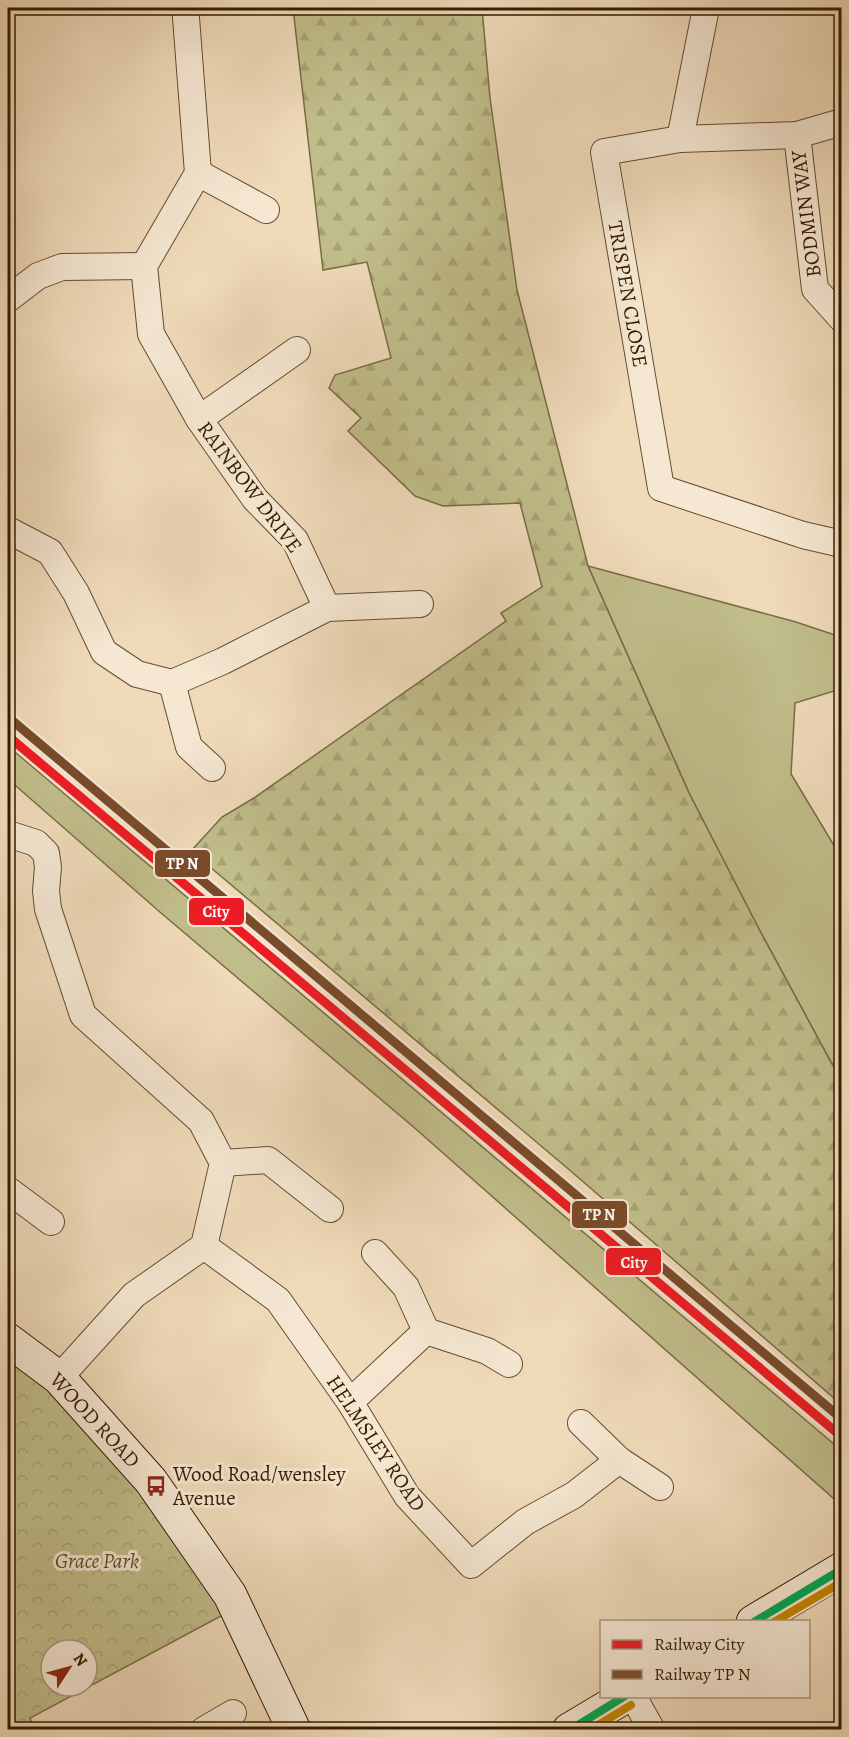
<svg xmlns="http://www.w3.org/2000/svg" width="849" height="1737" font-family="Alegreya,serif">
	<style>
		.green { fill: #c0bd8a; stroke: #7a6c45; stroke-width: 1.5 }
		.forest { fill: url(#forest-firs); stroke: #7a6c45; stroke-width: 1.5 }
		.park { fill: url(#park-crowns); stroke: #7a6c45; stroke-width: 1.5; fill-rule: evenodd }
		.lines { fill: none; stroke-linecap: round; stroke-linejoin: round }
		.street-casing { stroke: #644c2e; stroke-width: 28 }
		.secondary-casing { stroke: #351c00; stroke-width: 35 }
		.street { stroke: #f5e7d2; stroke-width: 26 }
		.secondary { stroke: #f5e7d2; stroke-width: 33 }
		.bus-1-casing { stroke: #f5e7d2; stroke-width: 12 }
		.bus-2-casing { stroke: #f5e7d2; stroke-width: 12 }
		.bus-1 { stroke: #00a651; stroke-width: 8 }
		.bus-2 { stroke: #c68400; stroke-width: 8 }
		.rail-1-casing { stroke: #f5e7d2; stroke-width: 14 }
		.rail-2-casing { stroke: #f5e7d2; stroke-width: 14 }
		.rail-1 { stroke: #ed1c24; stroke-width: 9 }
		.rail-2 { stroke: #7a4b2a; stroke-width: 9 }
		.labels { text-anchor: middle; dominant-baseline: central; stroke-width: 6; stroke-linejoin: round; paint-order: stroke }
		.street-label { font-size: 21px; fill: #351c00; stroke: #f5e7d2 }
		.poi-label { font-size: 21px; fill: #351c00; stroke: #f5e7d2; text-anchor: start }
		.park-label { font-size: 21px; font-style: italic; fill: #5f4c29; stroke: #f5e7d2 }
		.line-badge { stroke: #f5e7d2; stroke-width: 2 }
		.badge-label { font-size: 16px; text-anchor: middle; font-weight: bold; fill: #fff }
	</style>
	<defs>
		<pattern id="forest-firs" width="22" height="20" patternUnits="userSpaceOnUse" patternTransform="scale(1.5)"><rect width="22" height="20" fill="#c0bd8a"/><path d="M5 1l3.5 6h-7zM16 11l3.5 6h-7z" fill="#a6a275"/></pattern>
		<pattern id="park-crowns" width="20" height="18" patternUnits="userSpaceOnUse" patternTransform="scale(1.5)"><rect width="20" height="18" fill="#c0bd8a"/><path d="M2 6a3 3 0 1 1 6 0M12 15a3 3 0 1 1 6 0" fill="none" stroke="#a6a275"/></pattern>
	</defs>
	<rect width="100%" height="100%" fill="#efdab9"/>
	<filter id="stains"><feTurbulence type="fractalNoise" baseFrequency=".00333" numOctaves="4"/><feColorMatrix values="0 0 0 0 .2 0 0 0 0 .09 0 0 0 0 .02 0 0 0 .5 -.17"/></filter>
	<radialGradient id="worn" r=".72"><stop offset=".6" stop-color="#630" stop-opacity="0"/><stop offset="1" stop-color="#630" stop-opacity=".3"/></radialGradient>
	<g class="green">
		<polygon points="588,566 796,622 841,637 841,694 837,690 795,703 791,774 841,857 842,1058 832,1064 760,931 689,793"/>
		<polygon points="8,746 841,1450 841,1505 417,1130 161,913 8,779"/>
	</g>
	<polygon class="forest" points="293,8 482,8 490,98 517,290 588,566 689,793 760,931 832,1064 841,1077 841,1404 566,1167 191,851 222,817 254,798 506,621 501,613 542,587 520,503 443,506 415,496 348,431 361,418 329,388 335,375 391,358 367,262 323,270"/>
	<path class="park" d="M8,1342l65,52 163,214 -206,110 4,11h-26zM51,1650h36v36h-36z"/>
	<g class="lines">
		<g class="street-casing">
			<g id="street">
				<polyline points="186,8 186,18 198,173 144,266 151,334 199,419 255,499 295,540 327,608"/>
				<polyline points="842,122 797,135 680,139 604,152 661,488 803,535 842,544"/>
				<polyline points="797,135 815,289 842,319"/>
				<polyline points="680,139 706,8"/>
				<polyline points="198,173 266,210"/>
				<polyline points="8,299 38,276 62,267 144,266"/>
				<polyline points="199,419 297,350"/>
				<polyline points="8,530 50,552 76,593 104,652 137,674 172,683 223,661 327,608 420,604"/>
				<polyline points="172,683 189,747 212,768"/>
				<polyline points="8,834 36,843 46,853 48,867 46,891 48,909 83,1015 201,1121 223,1163 204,1246 134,1295 59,1378"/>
				<polyline points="223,1163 268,1160 330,1209"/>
				<polyline points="8,1190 51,1222"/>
				<polyline points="204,1246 278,1300 350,1402 407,1496 471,1565 525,1522 574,1495 619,1460"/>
				<polyline points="426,1331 487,1351 509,1364"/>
				<polyline points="350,1402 426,1331 406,1287 375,1253"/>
				<polyline points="581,1423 619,1460 660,1487"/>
				<polyline points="633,1696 652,1730"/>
				<polyline points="204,1730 233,1713"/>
			</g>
		</g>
		<g class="secondary-casing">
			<g id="secondary">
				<polyline points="8,1340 59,1378 151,1481 230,1595 294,1730"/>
				<polyline points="753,1622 842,1569"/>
				<polyline points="569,1730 626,1696"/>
			</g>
		</g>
		<use href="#street" class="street"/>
		<use href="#secondary" class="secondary"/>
		<g class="bus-1-casing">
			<g id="bus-1">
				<polyline points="754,1622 842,1569"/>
				<polyline points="570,1730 625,1696"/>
			</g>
		</g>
		<g class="bus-2-casing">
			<g id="bus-2">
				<polyline points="774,1622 842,1582"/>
				<polyline points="590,1730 631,1705"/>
			</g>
		</g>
		<use href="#bus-1" class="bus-1"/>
		<use href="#bus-2" class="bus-2"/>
		<g class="rail-1-casing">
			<polyline id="rail-1" points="8,736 842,1437"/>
		</g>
		<g class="rail-2-casing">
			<polyline id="rail-2" points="8,717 842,1419"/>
		</g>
		<use href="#rail-1" class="rail-1"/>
		<use href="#rail-2" class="rail-2"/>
	</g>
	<defs>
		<g id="bus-bare" transform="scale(1.62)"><path d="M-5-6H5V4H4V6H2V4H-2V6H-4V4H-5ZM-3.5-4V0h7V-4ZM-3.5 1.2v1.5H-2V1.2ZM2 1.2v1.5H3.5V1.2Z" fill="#8f2418" stroke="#f5e7d2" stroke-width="2.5" paint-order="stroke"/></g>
	</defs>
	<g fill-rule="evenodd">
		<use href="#bus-bare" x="156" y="1486"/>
	</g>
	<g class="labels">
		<g class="street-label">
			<text transform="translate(806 214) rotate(-97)">BODMIN WAY</text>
			<text transform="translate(628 294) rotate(80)">TRISPEN CLOSE</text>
			<text transform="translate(250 487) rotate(53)">RAINBOW DRIVE</text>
			<text transform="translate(95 1420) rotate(47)">WOOD ROAD</text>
			<text transform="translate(376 1443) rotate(56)">HELMSLEY ROAD</text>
		</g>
		<g class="poi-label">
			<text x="173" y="1474">Wood Road/wensley<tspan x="173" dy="24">Avenue</tspan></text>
		</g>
		<g class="park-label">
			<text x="97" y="1561">Grace Park</text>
		</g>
	</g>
	<g class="line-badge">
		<rect x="154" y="849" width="57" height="29" rx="6" fill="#7a4b2a"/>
		<rect x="188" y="897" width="57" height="29" rx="6" fill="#ed1c24"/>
		<rect x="571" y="1200" width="57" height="29" rx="6" fill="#7a4b2a"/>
		<rect x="605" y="1247" width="57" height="29" rx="6" fill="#ed1c24"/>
	</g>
	<g class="badge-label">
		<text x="182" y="869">TP N</text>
		<text x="216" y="917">City</text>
		<text x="599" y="1220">TP N</text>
		<text x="634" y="1268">City</text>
	</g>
	<rect width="849" height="1737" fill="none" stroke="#efdab9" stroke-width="30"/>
	<rect x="9" y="9" width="831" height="1719" fill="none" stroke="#351c00" stroke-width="3"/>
	<rect x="15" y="15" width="819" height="1707" fill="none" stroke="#351c00" stroke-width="1.5"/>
	<rect x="600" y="1620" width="210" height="78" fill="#f5e7d2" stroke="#a8967e" stroke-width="1.5"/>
	<rect x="612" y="1640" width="30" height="9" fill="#ed1c24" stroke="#a8967e" stroke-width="1.5"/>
	<text x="654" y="1650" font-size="18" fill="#351c00">Railway City</text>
	<rect x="612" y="1670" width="30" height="9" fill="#7a4b2a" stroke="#a8967e" stroke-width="1.5"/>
	<text x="654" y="1680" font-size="18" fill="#351c00">Railway TP N</text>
	<g transform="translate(69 1668) rotate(54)"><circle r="28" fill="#f5e7d2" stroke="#a8967e" stroke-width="1.5"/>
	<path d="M0-4.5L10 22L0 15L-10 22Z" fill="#8f2418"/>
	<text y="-9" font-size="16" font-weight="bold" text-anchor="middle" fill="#351c00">N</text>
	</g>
	<rect width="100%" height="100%" filter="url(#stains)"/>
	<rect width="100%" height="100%" fill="url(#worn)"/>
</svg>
